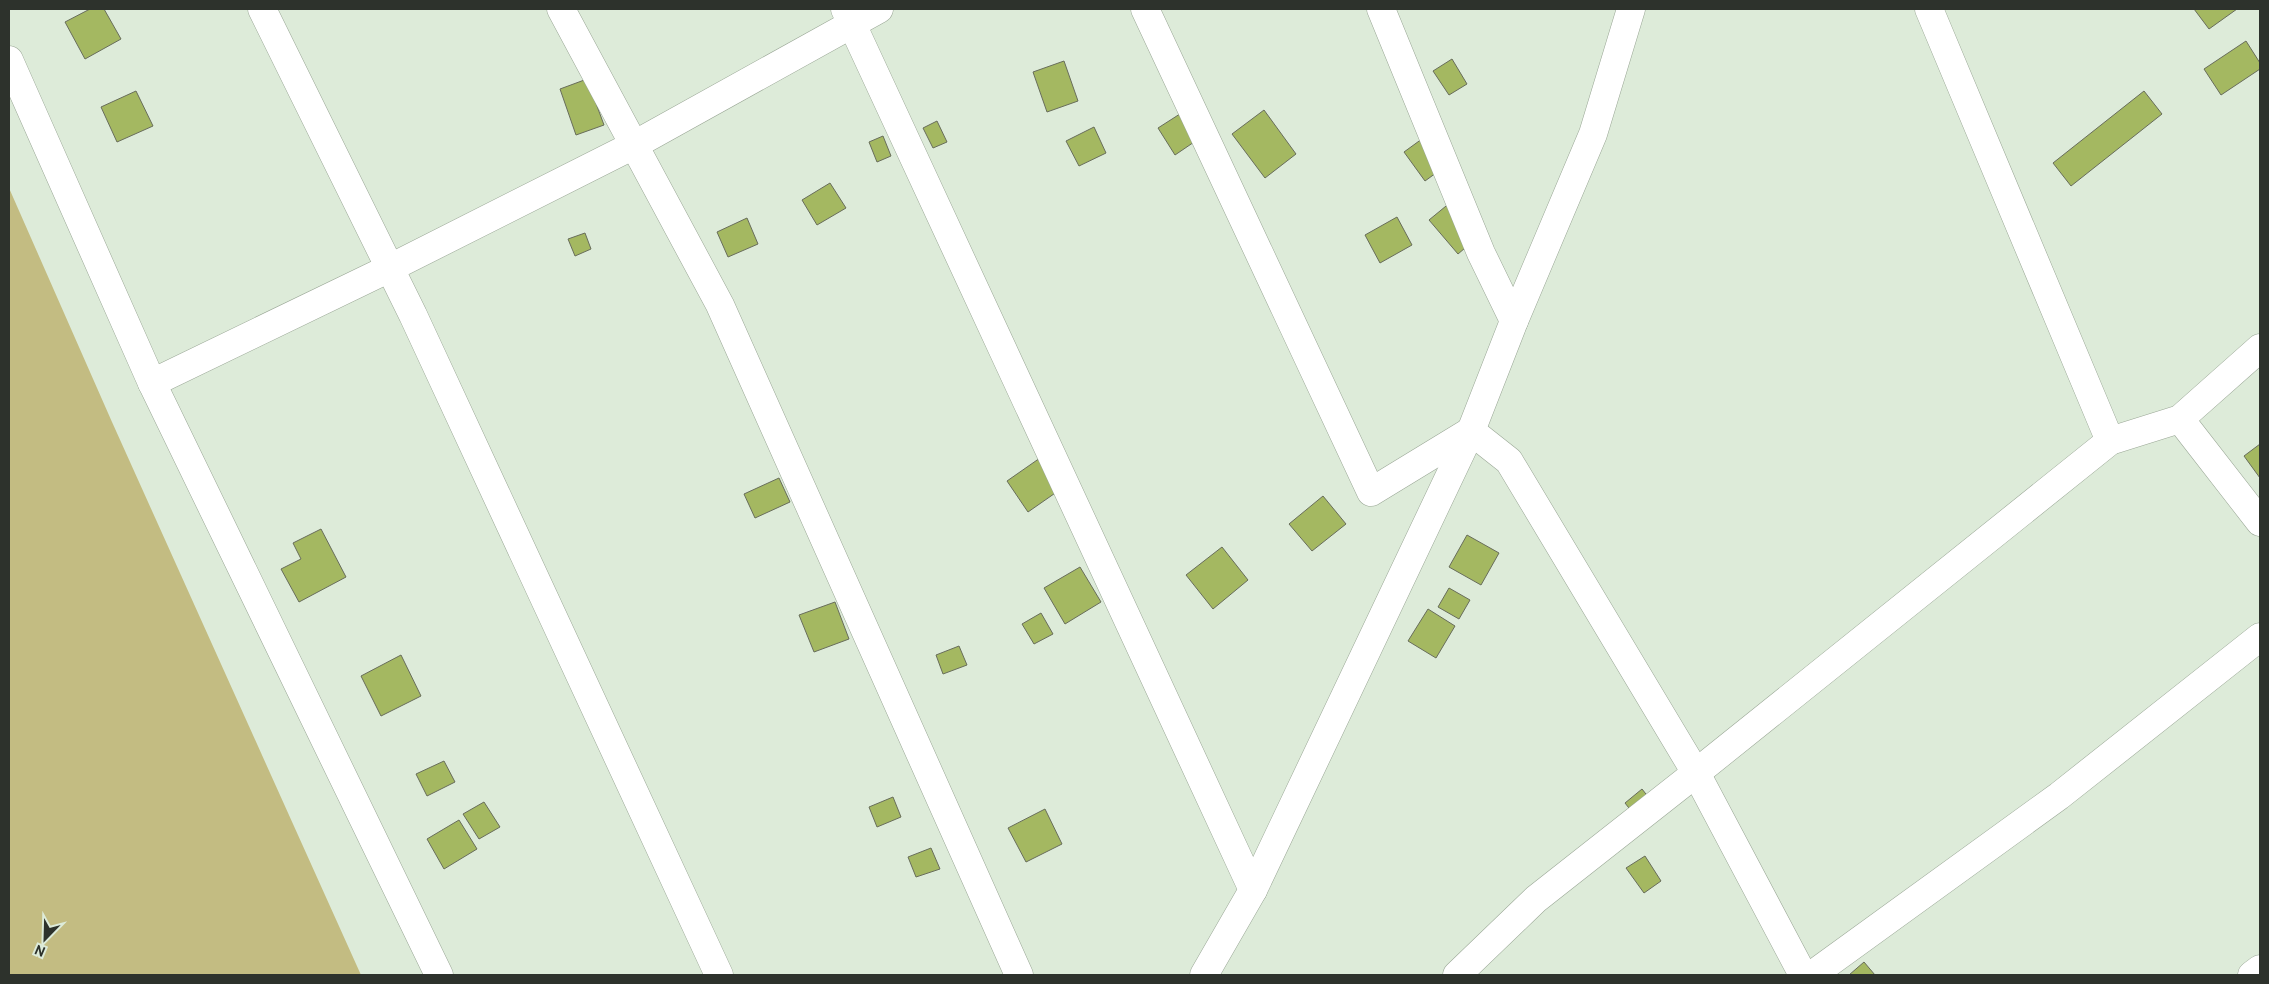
<svg xmlns="http://www.w3.org/2000/svg" width="2269" height="984" font-family="Overpass,sans-serif">
	<style>
		.green { fill: #c3bc82 }
		.building { fill: #a4b861; stroke: #686d5b }
		.lines { fill: none; stroke-linecap: round; stroke-linejoin: round }
		.minor-casing { stroke: #9aa796; stroke-width: 29 }
		.minor { stroke: #fff; stroke-width: 28 }
	</style>
	<rect width="100%" height="100%" fill="#ddebd9"/>
	<polygon class="green" points="9,188 112,422 361,975 9,975"/>
	<g class="building">
		<polygon points="90,9 104,9 121,39 85,59 65,22"/>
		<polygon points="2194,9 2237,9 2209,29"/>
		<polygon points="2246,41 2260,63 2260,69 2221,95 2204,69"/>
		<polygon points="1452,59 1467,84 1449,95 1433,71"/>
		<polygon points="1064,61 1078,101 1047,112 1033,72"/>
		<polygon points="587,79 604,125 576,135 560,89"/>
		<polygon points="136,91 153,126 117,142 101,107"/>
		<polygon points="2144,91 2162,114 2071,186 2053,163"/>
		<polygon points="1264,110 1296,154 1265,178 1232,134"/>
		<polygon points="1183,112 1200,138 1175,155 1158,128"/>
		<polygon points="937,121 947,142 933,148 923,128"/>
		<polygon points="1094,127 1106,153 1079,166 1066,141"/>
		<polygon points="883,136 891,156 877,162 869,142"/>
		<polygon points="1426,136 1447,165 1425,181 1404,152"/>
		<polygon points="830,183 846,208 817,225 802,200"/>
		<polygon points="1457,197 1485,231 1458,254 1429,220"/>
		<polygon points="1397,217 1412,245 1380,263 1365,235"/>
		<polygon points="747,218 758,244 728,257 717,232"/>
		<polygon points="585,233 591,249 575,256 568,239"/>
		<polygon points="2260,444 2260,478 2244,456"/>
		<polygon points="1040,458 1061,489 1028,512 1007,481"/>
		<polygon points="779,478 790,502 755,518 744,494"/>
		<polygon points="1323,496 1346,524 1312,551 1289,524"/>
		<polygon points="321,529 346,577 299,602 281,569 301,559 293,543"/>
		<polygon points="1467,535 1499,553 1481,585 1449,567"/>
		<polygon points="1222,547 1248,580 1213,609 1186,575"/>
		<polygon points="1080,567 1101,602 1065,624 1044,588"/>
		<polygon points="1449,588 1470,600 1459,619 1438,607"/>
		<polygon points="835,602 849,639 814,652 799,615"/>
		<polygon points="1428,609 1455,626 1436,658 1408,641"/>
		<polygon points="1041,613 1053,634 1034,644 1022,624"/>
		<polygon points="959,646 967,665 943,674 936,655"/>
		<polygon points="401,655 421,696 381,716 361,676"/>
		<polygon points="444,761 455,782 427,796 416,774"/>
		<polygon points="1642,789 1653,803 1636,817 1625,803"/>
		<polygon points="893,797 901,817 877,827 869,807"/>
		<polygon points="484,802 500,827 479,839 463,814"/>
		<polygon points="1045,809 1062,844 1026,862 1008,828"/>
		<polygon points="459,820 477,849 444,869 427,839"/>
		<polygon points="931,848 940,869 916,877 908,857"/>
		<polygon points="1645,856 1661,881 1644,893 1626,868"/>
		<polygon points="1864,962 1875,975 1849,975"/>
	</g>
	<g class="lines">
		<g class="minor-casing">
			<g id="minor">
				<polyline points="262,9 413,315 719,975"/>
				<polyline points="561,9 720,305 1019,975"/>
				<polyline points="845,9 1253,890"/>
				<polyline points="1145,9 1371,492 1471,431"/>
				<polyline points="1381,9 1481,253 1514,321"/>
				<polyline points="1929,9 2110,441"/>
				<polyline points="9,60 152,383 390,268 634,145 879,9"/>
				<polyline points="152,383 439,975"/>
				<polyline points="2180,419 2260,522"/>
				<polyline points="1471,431 1509,461 1696,773 1803,975"/>
				<polyline points="1204,975 1253,890 1471,431 1514,321 1593,134 1631,9"/>
				<polyline points="1457,975 1536,899 1696,773 2110,441 2180,419 2260,348"/>
				<polyline points="1812,975 2059,796 2260,637"/>
				<polyline points="2252,975 2260,969"/>
			</g>
		</g>
		<use href="#minor" class="minor"/>
	</g>
	<rect width="2269" height="984" fill="none" stroke="#2d322c" stroke-width="20"/>
	<g transform="translate(45 939) rotate(203)" stroke="#ddebd9" stroke-width="4" paint-order="stroke">
	<path d="M0-4L9 19L0 12L-9 19Z" fill="#2d322c"/>
	<text y="-8" font-size="14" font-weight="bold" text-anchor="middle" fill="#2d322c">N</text>
	</g>
</svg>
